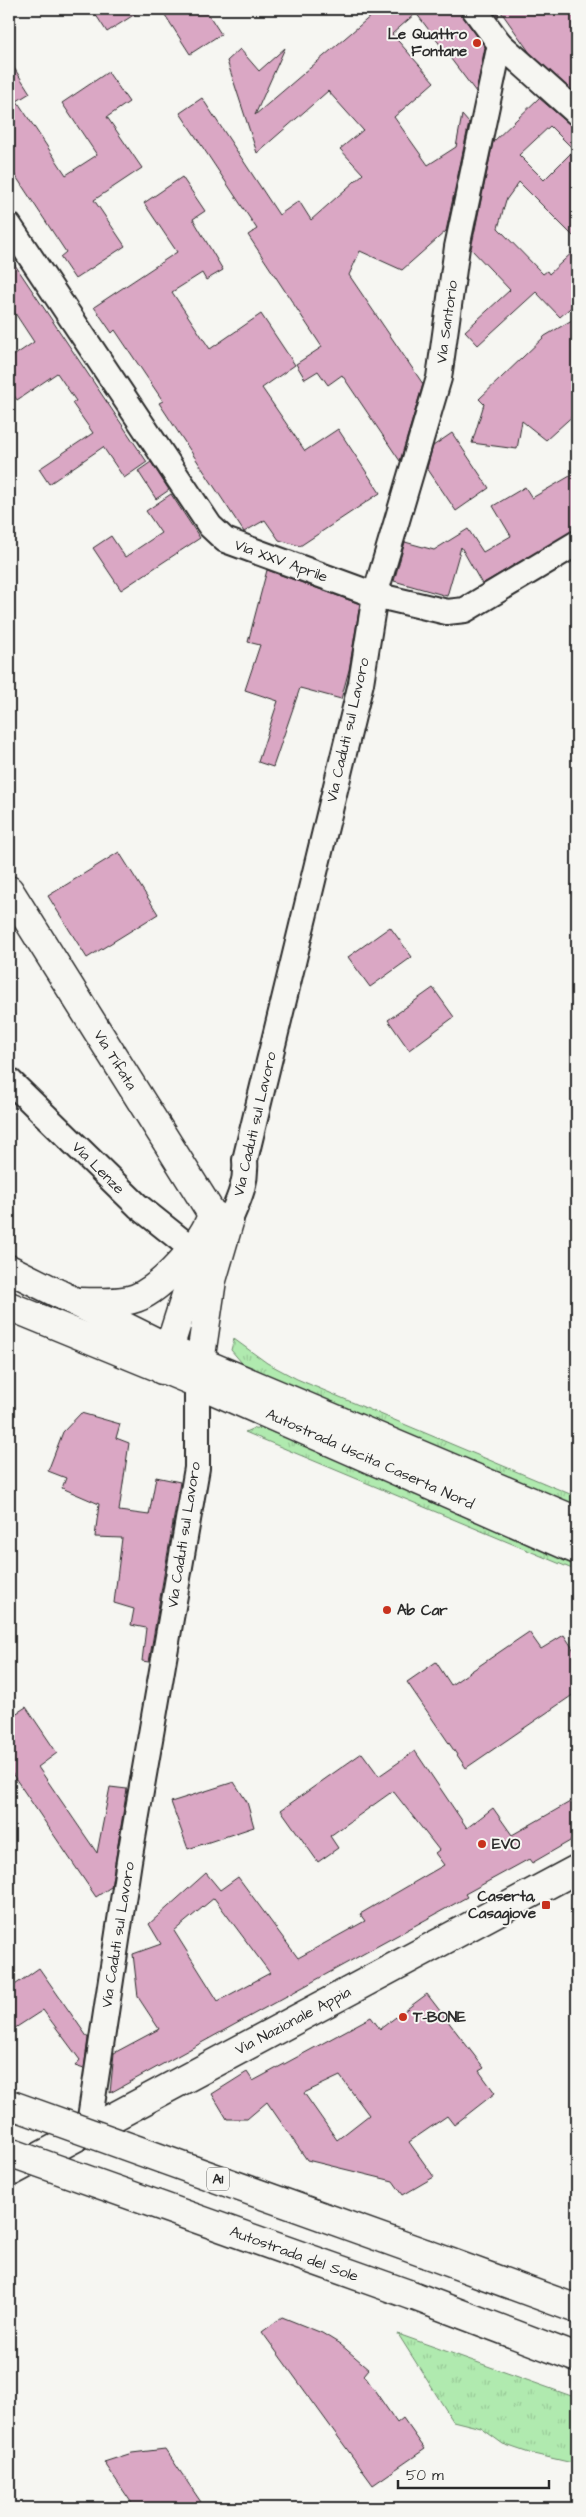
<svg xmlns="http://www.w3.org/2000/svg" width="586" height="2517" font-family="'Architects Daughter',sans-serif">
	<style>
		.grass { fill: url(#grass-tufts); stroke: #6e8a6d }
		.building { fill: #daa7c4; stroke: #2b2b2b; fill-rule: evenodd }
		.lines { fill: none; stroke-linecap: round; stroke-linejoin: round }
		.minor-casing { stroke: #2b2b2b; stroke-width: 28 }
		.tertiary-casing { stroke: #2b2b2b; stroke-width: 31 }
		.secondary-casing { stroke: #2b2b2b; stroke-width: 31 }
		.motorway-casing { stroke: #2b2b2b; stroke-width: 31 }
		.minor { stroke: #f6f6f2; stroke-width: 24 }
		.tertiary { stroke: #f6f6f2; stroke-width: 28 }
		.secondary { stroke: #f6f6f2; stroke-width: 28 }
		.motorway { stroke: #f6f6f2; stroke-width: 28 }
		.motorway-bridge-casing { stroke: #2b2b2b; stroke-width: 31; stroke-linecap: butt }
		.motorway-bridge { stroke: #f6f6f2; stroke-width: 28 }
		.poi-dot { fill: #c8321e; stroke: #f6f6f2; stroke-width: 2 }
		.labels { text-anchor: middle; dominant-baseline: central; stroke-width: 4; stroke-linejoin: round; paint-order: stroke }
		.shield { fill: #f6f6f2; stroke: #686867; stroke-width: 1 }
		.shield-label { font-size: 14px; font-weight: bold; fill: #2b2b2b }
		.poi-label { font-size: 15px; font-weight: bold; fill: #2b2b2b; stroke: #f6f6f2; text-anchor: start }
		.street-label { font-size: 15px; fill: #2b2b2b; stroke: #f6f6f2 }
	</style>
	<defs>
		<pattern id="grass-tufts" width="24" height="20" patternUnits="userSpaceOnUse" patternTransform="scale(1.25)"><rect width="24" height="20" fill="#b0eaaf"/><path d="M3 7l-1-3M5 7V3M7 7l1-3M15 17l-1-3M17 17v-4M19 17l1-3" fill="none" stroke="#98c997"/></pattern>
	</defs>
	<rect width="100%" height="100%" fill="#f6f6f2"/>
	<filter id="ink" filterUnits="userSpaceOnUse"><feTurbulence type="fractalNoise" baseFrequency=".02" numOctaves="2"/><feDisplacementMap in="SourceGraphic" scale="10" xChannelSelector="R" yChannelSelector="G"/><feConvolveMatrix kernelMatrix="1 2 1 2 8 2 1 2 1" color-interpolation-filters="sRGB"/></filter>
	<g filter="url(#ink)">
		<g class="grass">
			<polygon points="234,1339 267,1363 297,1379 577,1497 577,1510 252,1375 231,1350"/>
			<polygon points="254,1428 265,1429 577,1562 577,1571 245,1432"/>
			<polygon points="398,2334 577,2398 577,2464 529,2453 503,2444 481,2428 453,2421"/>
		</g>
		<g class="building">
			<polygon points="92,9 143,9 107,32"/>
			<polygon points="174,9 205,9 221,34 190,54 165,15"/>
			<polygon points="379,9 461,9 463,17 485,47 476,92 416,13 392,34 434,82 394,117 428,165 456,147 462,115 469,123 446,231 402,270 360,251 349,275 423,384 400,461 342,375 328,385 318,371 305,379 296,364 322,347 248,235 257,229 180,113 202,98 279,215 299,201 311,220 363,174 340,149 363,130 328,91 257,153 227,61 240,49 259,71 285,48 255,115"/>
			<polygon points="491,9 577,9 577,95 530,53 499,9 498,18"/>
			<polygon points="9,60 30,93 17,101 66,175 97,155 62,103 108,72 129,102 107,117 142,168 94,200 125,246 75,279 60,257 66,252 9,166"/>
			<path d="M539,98l29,25 9,3v114l-58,-58 -13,18 -8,28 45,46 4,-3 2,3 28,-26v54l-17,15 -24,-25 -58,53 -13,-14 45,-41 -39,-41 22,-107zM550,126l24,24 -30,30 -25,-25z"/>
			<polygon points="182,177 205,211 193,219 223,270 206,280 202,273 172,292 210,349 261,314 295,365 262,388 305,451 338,429 380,493 300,546 279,540 265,520 244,532 159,403 163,401 115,330 112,333 94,307 177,252 144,203"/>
			<polygon points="9,256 147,462 124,478 103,447 49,484 39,469 93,433 72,403 76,401 57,373 17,400 9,388 9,359 34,342 9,304"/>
			<polygon points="577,317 577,412 546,440 522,421 517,449 472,443 484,404 479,399 545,336"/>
			<polygon points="452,433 489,488 456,511 427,468 433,446"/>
			<polygon points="151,462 169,490 156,499 138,471"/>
			<polygon points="577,472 576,529 482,584 461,547 447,596 394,581 405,542 434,550 468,529 483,552 511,536 493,506 525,487 532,498"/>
			<polygon points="171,494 200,538 121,590 93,548 111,536 125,557 161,533 146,511"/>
			<polygon points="267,570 360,604 349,670 341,699 300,688 273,767 258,762 278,701 245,690 260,645 248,642"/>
			<polygon points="119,852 158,914 87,958 48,896"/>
			<polygon points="390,927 412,957 370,987 348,957"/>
			<polygon points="433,988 454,1017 409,1050 388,1020"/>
			<polygon points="81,1413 120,1424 116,1438 129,1443 119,1511 149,1515 156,1477 180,1482 149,1662 142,1661 146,1628 131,1625 134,1609 114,1603 122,1538 95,1537 99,1504 62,1488 66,1478 48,1471 63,1432"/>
			<polygon points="529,1632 541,1649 564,1635 577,1655 577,1692 466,1768 407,1682 436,1662 451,1685"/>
			<polygon points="26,1707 57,1753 38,1767 97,1853 110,1787 127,1789 111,1887 96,1897 9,1769 9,1718"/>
			<path d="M415,1751l52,77 26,-20 19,27 65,-37v39l-45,26 -3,-4 -64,35 2,3 -357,196 4,-40 45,-24 -21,-32 -5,-43 28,-10 -12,-20 57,-51 14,17 18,-13 60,81 67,-37 -5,-7 84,-49 -9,-12 4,-3 -46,-59 -63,45 8,12 -20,14 -37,-52 81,-57 17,23zM214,1898l56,75 -52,28 -44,-70z"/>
			<polygon points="234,1782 247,1802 254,1827 188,1849 171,1802"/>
			<polygon points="39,1968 88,2038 84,2069 75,2066 80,2060 43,2010 9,2032 9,1989"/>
			<path d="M427,1994l57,74 -5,3 16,22 -41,32 -7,-9 -38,26 25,35 -31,18 -10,-14 -86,-21 -40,-58 -20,17h-20l-15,-25 35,-22 6,9 118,-64 9,12zM340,2076l29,39 -32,25 -33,-47z"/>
			<polygon points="282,2317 322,2333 340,2344 369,2369 364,2375 397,2423 403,2418 425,2449 373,2485 262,2332"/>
			<polygon points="165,2449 205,2508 135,2508 104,2462 132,2453"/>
		</g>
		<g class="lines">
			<g class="minor-casing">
				<g id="minor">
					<polyline points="474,9 500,44 577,113"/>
					<polyline points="9,225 210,526 225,540 375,595 447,612 465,610 577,543"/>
					<polyline points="9,1080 138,1206 192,1249"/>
					<path d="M229,1222c9,-21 18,-38 16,-62l116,-477 14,-88 64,-217 18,-131 43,-203"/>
					<polyline points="88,2131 129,1861 197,1468 197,1383"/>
				</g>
			</g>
			<g class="tertiary-casing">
				<g id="tertiary">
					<polyline points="9,890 212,1214 229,1222 212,1280 197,1383"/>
					<path d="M79,1302c17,0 41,2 57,-4 26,-10 70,-58 76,-84"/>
					<polyline points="162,1370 203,1242"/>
				</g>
			</g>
			<g class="secondary-casing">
				<g id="secondary">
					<polyline points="9,1269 170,1349 577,1521"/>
					<polyline points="9,1306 197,1383 577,1550"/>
					<polyline points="9,2173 577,1869"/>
				</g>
			</g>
			<g class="motorway-casing">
				<g id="motorway">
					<polyline points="427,2254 577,2309"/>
					<polyline points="414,2296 577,2358"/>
				</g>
			</g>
			<use href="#minor" class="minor"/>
			<use href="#tertiary" class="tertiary"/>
			<use href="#secondary" class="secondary"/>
			<use href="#motorway" class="motorway"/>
			<g class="motorway-bridge-casing">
				<g id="motorway-bridge">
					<polyline points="9,2104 427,2254"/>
					<polyline points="9,2152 414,2296"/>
				</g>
			</g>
			<use href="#motorway-bridge" class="motorway-bridge"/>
		</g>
	</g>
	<g class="poi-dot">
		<circle cx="477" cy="43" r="5"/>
		<circle cx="387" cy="1610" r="5"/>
		<circle cx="482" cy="1844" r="5"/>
		<rect x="541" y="1900" width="10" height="10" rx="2.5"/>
		<circle cx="403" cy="2017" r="5"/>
	</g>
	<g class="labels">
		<rect class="shield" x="207" y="2167.5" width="22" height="23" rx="4"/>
		<g class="shield-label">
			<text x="218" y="2179">A1</text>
		</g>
		<g class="poi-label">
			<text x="467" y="34" text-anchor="end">Le Quattro<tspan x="467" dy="17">Fontane</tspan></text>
			<text x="397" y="1610">Ab Car</text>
			<text x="492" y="1844">EVO</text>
			<text x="536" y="1896" text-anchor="end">Caserta,<tspan x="536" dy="17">Casagiove</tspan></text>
			<text x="413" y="2017">T-BONE</text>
		</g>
		<g class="street-label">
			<text transform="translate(447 322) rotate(-82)">Via Santorio</text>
			<text transform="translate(281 561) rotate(20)">Via XXV Aprile</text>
			<text transform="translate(348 730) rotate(-77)">Via Caduti sul Lavoro</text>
			<text transform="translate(115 1060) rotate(58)">Via Tifata</text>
			<text transform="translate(255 1124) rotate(-77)">Via Caduti sul Lavoro</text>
			<text transform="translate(98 1168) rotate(45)">Via Lenze</text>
			<text transform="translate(370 1459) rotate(24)">Autostrada Uscita Caserta Nord</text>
			<text transform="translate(184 1535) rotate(-81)">Via Caduti sul Lavoro</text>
			<text transform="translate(118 1935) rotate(-81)">Via Caduti sul Lavoro</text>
			<text transform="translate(293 2021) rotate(-28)">Via Nazionale Appia</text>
			<text transform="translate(294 2254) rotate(20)">Autostrada del Sole</text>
		</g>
	</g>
	<rect width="586" height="2517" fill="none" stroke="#f6f6f2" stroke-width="30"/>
	<rect x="15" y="15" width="556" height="2487" fill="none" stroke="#2b2b2b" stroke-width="2" filter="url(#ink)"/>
	<path d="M398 2480v8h151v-8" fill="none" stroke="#2b2b2b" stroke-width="2.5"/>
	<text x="406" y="2480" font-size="15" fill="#2b2b2b" stroke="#f6f6f2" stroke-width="4" paint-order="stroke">50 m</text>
</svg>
